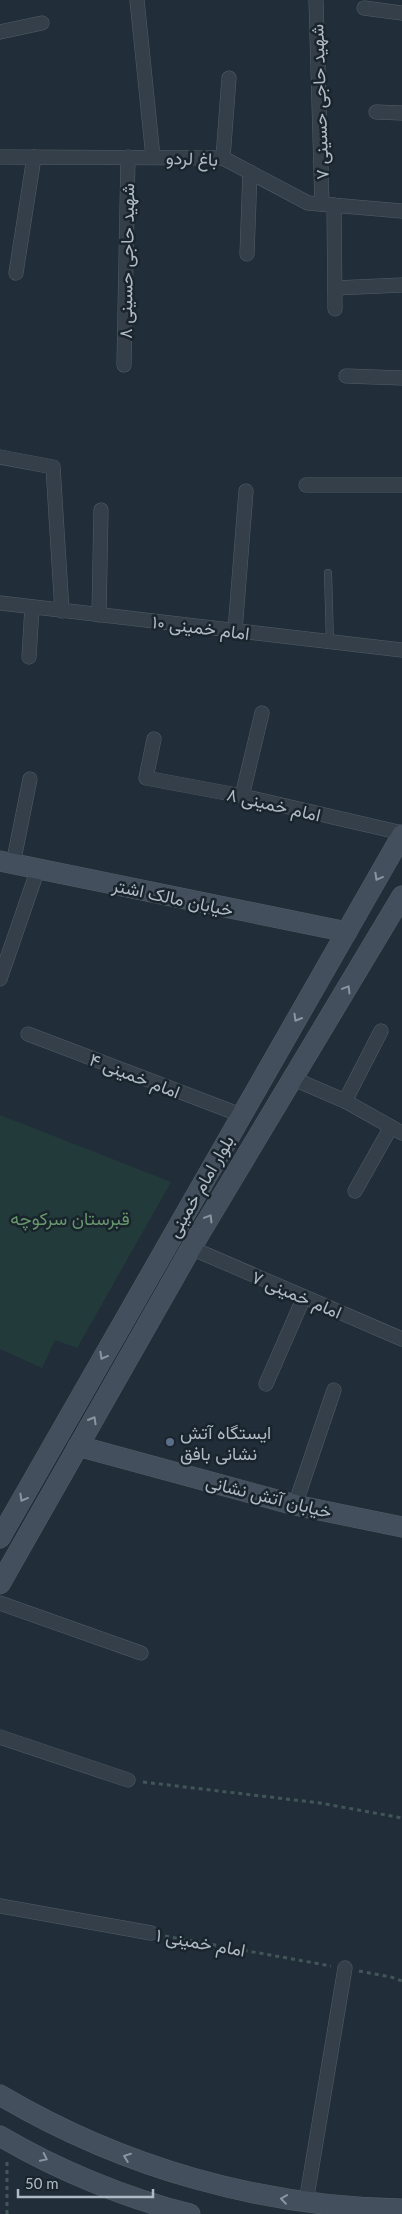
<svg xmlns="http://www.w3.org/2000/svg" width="402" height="2214" font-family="Lato,Vazirmatn,sans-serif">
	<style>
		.green { fill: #233a3a }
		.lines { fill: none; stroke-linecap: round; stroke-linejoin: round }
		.lane-casing { stroke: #525d67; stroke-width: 8 }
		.street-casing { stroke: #525d67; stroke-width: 15 }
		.secondary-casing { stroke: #525d67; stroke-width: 21 }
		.path { stroke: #415656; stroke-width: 3; stroke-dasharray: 4 4; stroke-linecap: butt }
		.lane { stroke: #353f49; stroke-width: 7 }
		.street { stroke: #353f49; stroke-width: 14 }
		.secondary { stroke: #434f5c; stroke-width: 20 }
		.oneway { stroke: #8995a0 }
		.service-dot { fill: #5c6f8a; stroke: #1a242d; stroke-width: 2 }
		.labels { text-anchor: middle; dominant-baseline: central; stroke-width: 5; stroke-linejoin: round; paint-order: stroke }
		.street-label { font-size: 18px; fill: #afbac5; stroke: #1a242d }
		.park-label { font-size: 18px; fill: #67966c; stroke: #1a242d }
		.poi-label { font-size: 18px; fill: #afbac5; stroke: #1a242d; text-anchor: start }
	</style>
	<rect width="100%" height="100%" fill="#212e39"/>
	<polygon class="green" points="0,1115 171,1182 77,1348 55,1340 42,1368 0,1349"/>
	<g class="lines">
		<g class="lane-casing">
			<polyline id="lane" points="328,573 330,642"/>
		</g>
		<g class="street-casing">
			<g id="street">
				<polyline points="137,0 153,157"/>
				<polyline points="316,0 322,204"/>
				<polyline points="364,8 402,13"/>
				<polyline points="0,32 42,23"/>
				<polyline points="376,112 402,113"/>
				<polyline points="0,157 223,158 308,203 402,211"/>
				<polyline points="223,158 229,78"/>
				<polyline points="334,205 335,309"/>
				<polyline points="247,254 250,172"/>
				<polyline points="16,273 34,157"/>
				<polyline points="335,288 402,285"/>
				<polyline points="124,365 128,157"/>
				<polyline points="346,376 402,378"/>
				<polyline points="0,457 53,467 62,611"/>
				<polyline points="306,485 402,485"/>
				<polyline points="0,603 402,650"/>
				<polyline points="99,615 101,510"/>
				<polyline points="235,631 246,491"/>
				<polyline points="29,657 32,607"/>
				<polyline points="154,739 146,778 242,796 402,833"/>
				<polyline points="242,796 262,713"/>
				<polyline points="13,864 30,779"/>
				<polyline points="0,979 38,869"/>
				<polyline points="28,1034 241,1115"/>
				<polyline points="294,1079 345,1101 402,1133"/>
				<polyline points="345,1101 381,1031"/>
				<polyline points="355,1191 391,1127"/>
				<polyline points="191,1248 402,1339"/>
				<polyline points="266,1384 304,1297"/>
				<polyline points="295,1505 334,1390"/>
				<polyline points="0,1603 141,1653"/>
				<polyline points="0,1737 128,1780"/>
				<polyline points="0,1906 151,1933"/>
				<polyline points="306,2202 345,1968"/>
			</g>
		</g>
		<g class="secondary-casing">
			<g id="secondary">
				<polyline points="0,861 347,932"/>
				<polyline points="78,1446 295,1505 402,1527"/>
				<polyline points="0,1538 402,835"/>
				<polyline points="0,1584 191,1248 402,896"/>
				<path d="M0,2095c122,72 260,112 402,114"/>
				<path d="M0,2136c56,33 127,63 190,78"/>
			</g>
		</g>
		<g class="path">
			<polyline points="143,1782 320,1803 402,1818"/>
			<polyline points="165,1936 331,1966"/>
			<polyline points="359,1971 391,1977 402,1981"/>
			<polyline points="7,2214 7,2161"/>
		</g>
		<use href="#lane" class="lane"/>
		<use href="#street" class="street"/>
		<use href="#secondary" class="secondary"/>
	</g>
	<defs><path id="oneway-chevron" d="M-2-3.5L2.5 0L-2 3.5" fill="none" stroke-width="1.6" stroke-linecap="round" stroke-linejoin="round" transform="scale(1.25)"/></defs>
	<g class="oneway">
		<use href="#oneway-chevron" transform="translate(378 877) rotate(119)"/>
		<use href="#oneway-chevron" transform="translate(347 989) rotate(-59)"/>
		<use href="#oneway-chevron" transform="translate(297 1018) rotate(120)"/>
		<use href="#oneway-chevron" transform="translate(209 1218) rotate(-59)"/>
		<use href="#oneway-chevron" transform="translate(103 1356) rotate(119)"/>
		<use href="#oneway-chevron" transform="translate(93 1420) rotate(-60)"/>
		<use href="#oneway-chevron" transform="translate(23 1498) rotate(119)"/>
		<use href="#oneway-chevron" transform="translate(127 2157) rotate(-159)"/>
		<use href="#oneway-chevron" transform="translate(44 2158) rotate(26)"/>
		<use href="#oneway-chevron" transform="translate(284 2199) rotate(-172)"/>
	</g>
	<circle class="service-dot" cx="170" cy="1442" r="5"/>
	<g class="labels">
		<g class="street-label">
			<text transform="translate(319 102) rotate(-92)">شهید حاجی حسینی ۷</text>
			<text transform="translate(192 158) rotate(2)">باغ لردو</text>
			<text transform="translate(126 261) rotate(-89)">شهید حاجی حسینی ۸</text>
			<text transform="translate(201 627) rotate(7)">امام خمینی ۱۰</text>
			<text transform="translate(274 804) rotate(13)">امام خمینی ۸</text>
			<text transform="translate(173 897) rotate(12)">خیابان مالک اشتر</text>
			<text transform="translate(135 1075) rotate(21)">امام خمینی ۴</text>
			<text transform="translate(200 1186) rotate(-60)">بلوار امام خمینی</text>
			<text transform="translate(297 1294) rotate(23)">امام خمینی ۷</text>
			<text transform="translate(269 1496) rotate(14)">خیابان آتش نشانی</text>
			<text transform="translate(201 1942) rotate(10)">امام خمینی ۱</text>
		</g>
		<g class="park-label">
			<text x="70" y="1218">قبرستان سرکوچه</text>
		</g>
		<g class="poi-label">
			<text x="180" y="1432">ایستگاه آتش<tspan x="180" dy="21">نشانی بافق</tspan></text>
		</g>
	</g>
	<path d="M18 2189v8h135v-8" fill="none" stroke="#afbac5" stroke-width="2.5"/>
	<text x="25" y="2189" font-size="15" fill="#afbac5" stroke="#1a242d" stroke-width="4" paint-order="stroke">50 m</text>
</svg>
